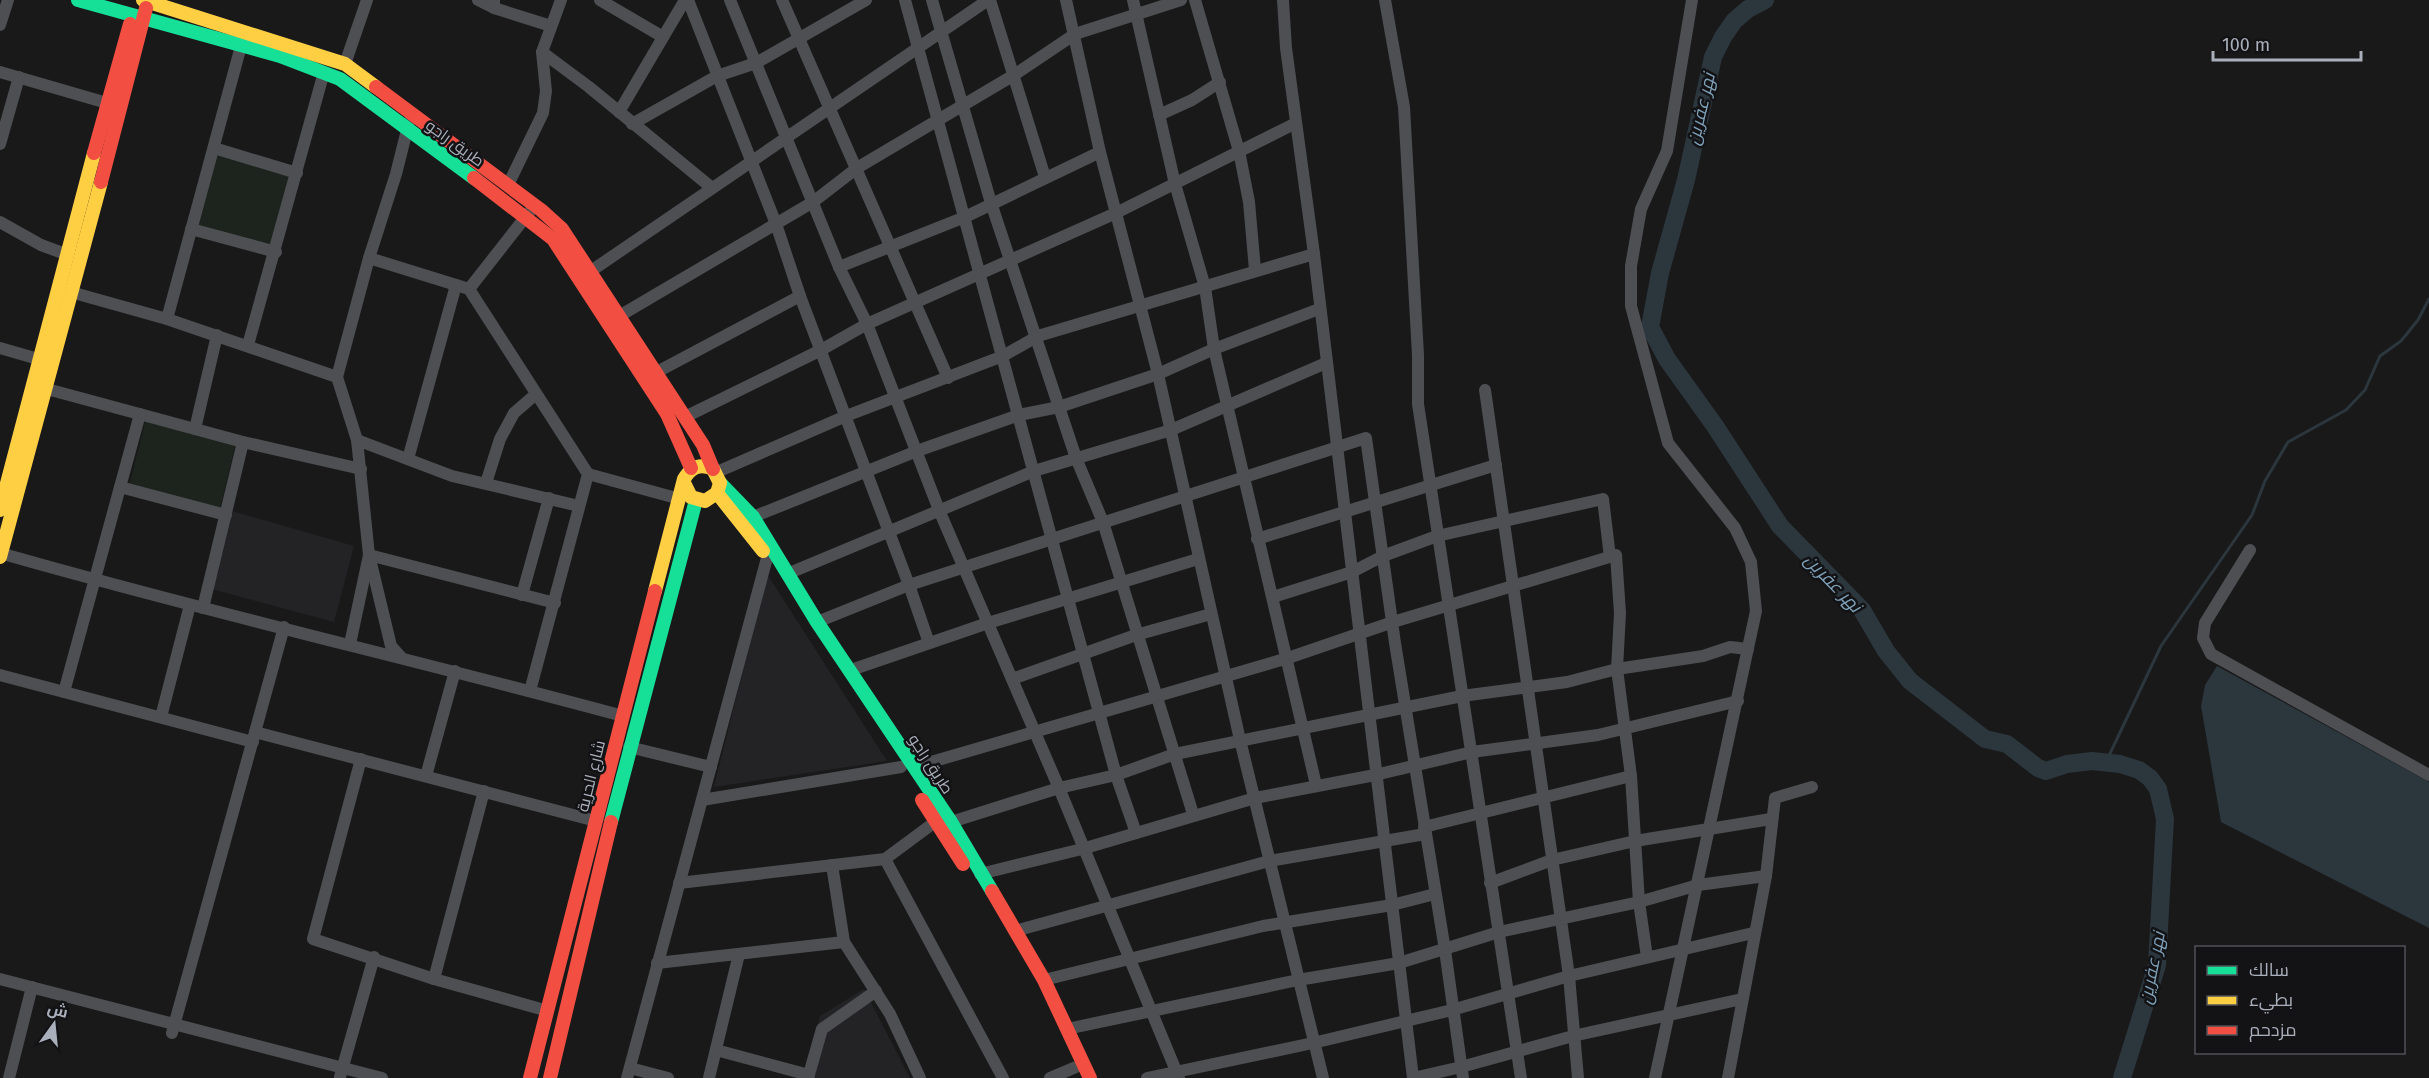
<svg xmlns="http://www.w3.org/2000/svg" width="2429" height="1078" font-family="'Fira Sans',Cairo,sans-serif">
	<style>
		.built { fill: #232326 }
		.green { fill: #1d241d }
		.water { fill: #2b363d }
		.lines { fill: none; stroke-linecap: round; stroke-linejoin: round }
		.stream { stroke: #2b363d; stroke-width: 3 }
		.river { stroke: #2b363d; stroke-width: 18 }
		.street { stroke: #4d4f53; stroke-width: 12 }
		.fast { stroke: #16e098; stroke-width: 14 }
		.slow { stroke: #ffcf43; stroke-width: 14 }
		.jam { stroke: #f24e42; stroke-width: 14 }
		.labels { text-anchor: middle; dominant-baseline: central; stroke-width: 5; stroke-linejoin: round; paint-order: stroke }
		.street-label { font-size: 16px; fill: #aab0bb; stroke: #131316 }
		.water-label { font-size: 18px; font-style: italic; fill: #7fa1b8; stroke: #131316 }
	</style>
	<rect width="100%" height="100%" fill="#19191a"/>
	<g class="built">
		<polygon points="232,511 354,546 334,622 208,588"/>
		<polygon points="767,574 887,761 714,787"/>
		<polygon points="864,989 910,1078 804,1078 820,1016"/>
	</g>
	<g class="green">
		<polygon points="215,150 296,174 275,251 194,228"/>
		<polygon points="147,415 237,437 220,509 129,487"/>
	</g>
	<polygon class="water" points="2217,666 2429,782 2429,928 2221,822 2201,706 2205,685"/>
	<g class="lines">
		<polyline class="stream" points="2106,762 2161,646 2252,515 2265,481 2288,442 2346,410 2365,390 2380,356 2401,341 2418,320 2429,299"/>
		<polyline class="river" points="1765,0 1748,9 1734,21 1723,37 1713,57 1686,180 1660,273 1650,327 1667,359 1715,426 1780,526 1862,610 1886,651 1910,681 1985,739 2007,744 2038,768 2046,771 2067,764 2092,761 2120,764 2139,770 2150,778 2158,789 2165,819 2157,965 2122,1078"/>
		<g class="street">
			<polyline points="478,0 494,8"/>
			<polyline points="494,0 494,8 551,26"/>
			<polyline points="600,0 663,37"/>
			<polyline points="688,0 776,224 800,296 909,585 929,643"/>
			<polyline points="730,0 839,267 867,324 939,510 1059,788 1179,1078"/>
			<polyline points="782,0 948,378"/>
			<polyline points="905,0 1116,775 1136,833"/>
			<polyline points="932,0 991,203 1076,458 1103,522 1193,814"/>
			<polyline points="990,0 1045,177"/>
			<polyline points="1066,0 1100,152 1158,374 1240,740 1323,1078"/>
			<polyline points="1133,0 1175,184 1205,287 1214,349 1316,785"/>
			<polyline points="1195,0 1239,151 1249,202 1255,270"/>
			<polyline points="1283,0 1286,48 1314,254 1413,1078"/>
			<polyline points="1385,0 1404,107 1418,355 1418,404 1521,1078"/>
			<polyline points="0,25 8,0"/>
			<polyline points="542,52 589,87 712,188"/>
			<polyline points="345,64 367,0"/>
			<polyline points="0,72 107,103"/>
			<polyline points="619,112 685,0"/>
			<polyline points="1159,115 1192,100 1220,82"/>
			<polyline points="632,124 717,76 756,63 866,0"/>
			<polyline points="0,144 19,77"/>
			<polyline points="214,148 297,173"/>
			<polyline points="508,185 543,113 546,91 542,52 561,0"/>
			<polyline points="0,222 41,245 68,255"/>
			<polyline points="191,229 276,252"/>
			<polyline points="369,258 469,289 588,474 530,691"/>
			<polyline points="839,267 965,217 1100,152"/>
			<polyline points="591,271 988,0"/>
			<polyline points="469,289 531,210"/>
			<polyline points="67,291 167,319 337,377"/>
			<polyline points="621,315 813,202 857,168 1014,75 1075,34 1181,0"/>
			<polyline points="167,319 241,46"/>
			<polyline points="248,345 324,72"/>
			<polyline points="0,348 45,361"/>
			<polyline points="655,373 800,296"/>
			<polyline points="47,389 243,442 361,469"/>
			<polyline points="1485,390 1569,976 1578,1078"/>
			<polyline points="685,417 821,350 867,324 1116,213 1296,123"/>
			<polyline points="195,429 217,335"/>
			<polyline points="357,440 452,476 579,506"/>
			<polyline points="408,459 456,285"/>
			<polyline points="717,472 846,416 1003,356 1038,336 1314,254"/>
			<polyline points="588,474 680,499"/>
			<polyline points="486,483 500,439 514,413 536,394"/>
			<polyline points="120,487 226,515"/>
			<polyline points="753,517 917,451 1019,415 1059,407 1158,374 1214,349 1319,309"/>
			<polyline points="1257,539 1496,465"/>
			<polyline points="2250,550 2205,623 2203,638 2211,654 2429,775"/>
			<path d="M0,553c206,59 416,107 623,163"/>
			<polyline points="787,574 1034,471 1171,430 1326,363"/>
			<polyline points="522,595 549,498"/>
			<polyline points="1273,597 1352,572 1383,556 1437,536 1603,499 1610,557"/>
			<polyline points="203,608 243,442"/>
			<polyline points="817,622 909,585 1366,438 1395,643 1445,950 1463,1078"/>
			<polyline points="350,644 369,555 555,603"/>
			<polyline points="401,657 391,646 369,555 357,440 337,377 369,258 396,174 409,122"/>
			<polyline points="851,670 988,623 1198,559"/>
			<polyline points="0,675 253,742"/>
			<polyline points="1012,679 1136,635 1211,614"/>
			<polyline points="64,692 140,414"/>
			<polyline points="161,717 190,605"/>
			<polyline points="255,732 596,821"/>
			<polyline points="629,747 711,767"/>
			<polyline points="361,759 313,939 434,979 548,1011"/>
			<polyline points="914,767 1288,658 1393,622 1616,555 1620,613 1617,669 1631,776 1639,902 1647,957"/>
			<polyline points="426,776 455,671"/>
			<polyline points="702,800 901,767"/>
			<polyline points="951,822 1059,788 1116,775 1175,754 1462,696 1567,682 1617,669 1703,656 1730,647 1748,649"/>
			<polyline points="1424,827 1631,776"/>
			<polyline points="885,859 1003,1078"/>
			<polyline points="832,865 844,942 890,1014 920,1078"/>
			<polyline points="980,874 1082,849 1255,798 1375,775 1472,752 1598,735 1738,701"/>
			<polyline points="679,883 885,859 935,822"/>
			<polyline points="1490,883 1552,860 1635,841 1771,819"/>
			<polyline points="1015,931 1269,861 1425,834"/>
			<polyline points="657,963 844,942"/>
			<polyline points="0,979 382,1078"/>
			<polyline points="434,979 484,791"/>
			<polyline points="1044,980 1263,926 1392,905 1435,894"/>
			<polyline points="1067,1029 1298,980 1399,963 1499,932 1639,902 1698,885 1766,876"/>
			<polyline points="172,1033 284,627"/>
			<polyline points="716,1050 809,1075"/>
			<polyline points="630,1068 668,1078"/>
			<polyline points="340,1077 374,957"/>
			<polyline points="9,1078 32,987"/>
			<polyline points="627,1078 767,558"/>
			<polyline points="709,1078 739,954"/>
			<polyline points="808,1078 822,1029 876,991"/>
			<polyline points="1050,1078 1076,1067"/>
			<polyline points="1147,1078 1313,1043 1452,1010 1569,976 1753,933"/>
			<polyline points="1413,1078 1461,1067 1573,1036 1742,999"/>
			<polyline points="1655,1078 1756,611 1751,562 1735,528 1668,443 1631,306 1631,266 1641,209 1667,151 1692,0"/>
			<polyline points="1728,1078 1766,876 1775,798 1812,787"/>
		</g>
		<g class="fast">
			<polyline points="78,0 280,56 340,79 474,178"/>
			<polyline points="720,483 753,517 817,622 951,822 992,891"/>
			<polyline points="611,822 696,500"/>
		</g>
		<g class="slow">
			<polyline points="143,0 345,64 376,87"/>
			<polyline points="717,493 763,551"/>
			<polyline points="0,510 94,153"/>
			<polyline points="0,557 101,182"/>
			<path d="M655,591l29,-112c7,-12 16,-16 29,-10l7,14 -3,10 -12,8 -14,-4 -7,-14"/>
		</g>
		<g class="jam">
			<polyline points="376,87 541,210 562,229 703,445 713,469"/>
			<polyline points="94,153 130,24"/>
			<polyline points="474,178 553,239 667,414 691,468"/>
			<polyline points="101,182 146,8"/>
			<polyline points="922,800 963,864"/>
			<polyline points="992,891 1044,980 1090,1078"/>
			<polyline points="530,1078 655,591"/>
			<polyline points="550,1078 611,822"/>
		</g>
	</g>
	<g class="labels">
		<g class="street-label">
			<text transform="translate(455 143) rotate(36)">طريق راجو</text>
			<text transform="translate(931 764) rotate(57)">طريق راجو</text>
			<text transform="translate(591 776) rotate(-76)">شارع الحرية</text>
		</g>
		<g class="water-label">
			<text transform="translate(1701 109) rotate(-77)">نهر عفرين</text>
			<text transform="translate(1833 583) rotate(46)">نهر عفرين</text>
			<text transform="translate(2152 968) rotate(-79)">نهر عفرين</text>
		</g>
	</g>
	<rect x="2195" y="946" width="210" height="108" fill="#131316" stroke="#4f5258" stroke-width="1.5"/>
	<rect x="2207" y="966" width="30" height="9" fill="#16e098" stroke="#4f5258" stroke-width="1.5"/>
	<text x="2249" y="976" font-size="18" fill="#aab0bb">سالك</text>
	<rect x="2207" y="996" width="30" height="9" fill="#ffcf43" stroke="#4f5258" stroke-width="1.5"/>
	<text x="2249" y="1006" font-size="18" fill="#aab0bb">بطيء</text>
	<rect x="2207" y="1026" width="30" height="9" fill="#f24e42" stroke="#4f5258" stroke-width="1.5"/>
	<text x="2249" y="1036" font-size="18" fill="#aab0bb">مزدحم</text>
	<g transform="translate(54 1024) rotate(15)" stroke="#131316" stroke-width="4.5" paint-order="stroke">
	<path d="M0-4.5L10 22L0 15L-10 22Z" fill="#aab0bb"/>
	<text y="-9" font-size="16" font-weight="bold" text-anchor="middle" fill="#aab0bb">ش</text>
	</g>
	<path d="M2213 51v9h148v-9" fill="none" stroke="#aab0bb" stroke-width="3"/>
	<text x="2222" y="51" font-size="18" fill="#aab0bb" stroke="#131316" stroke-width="4.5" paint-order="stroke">100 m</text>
</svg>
